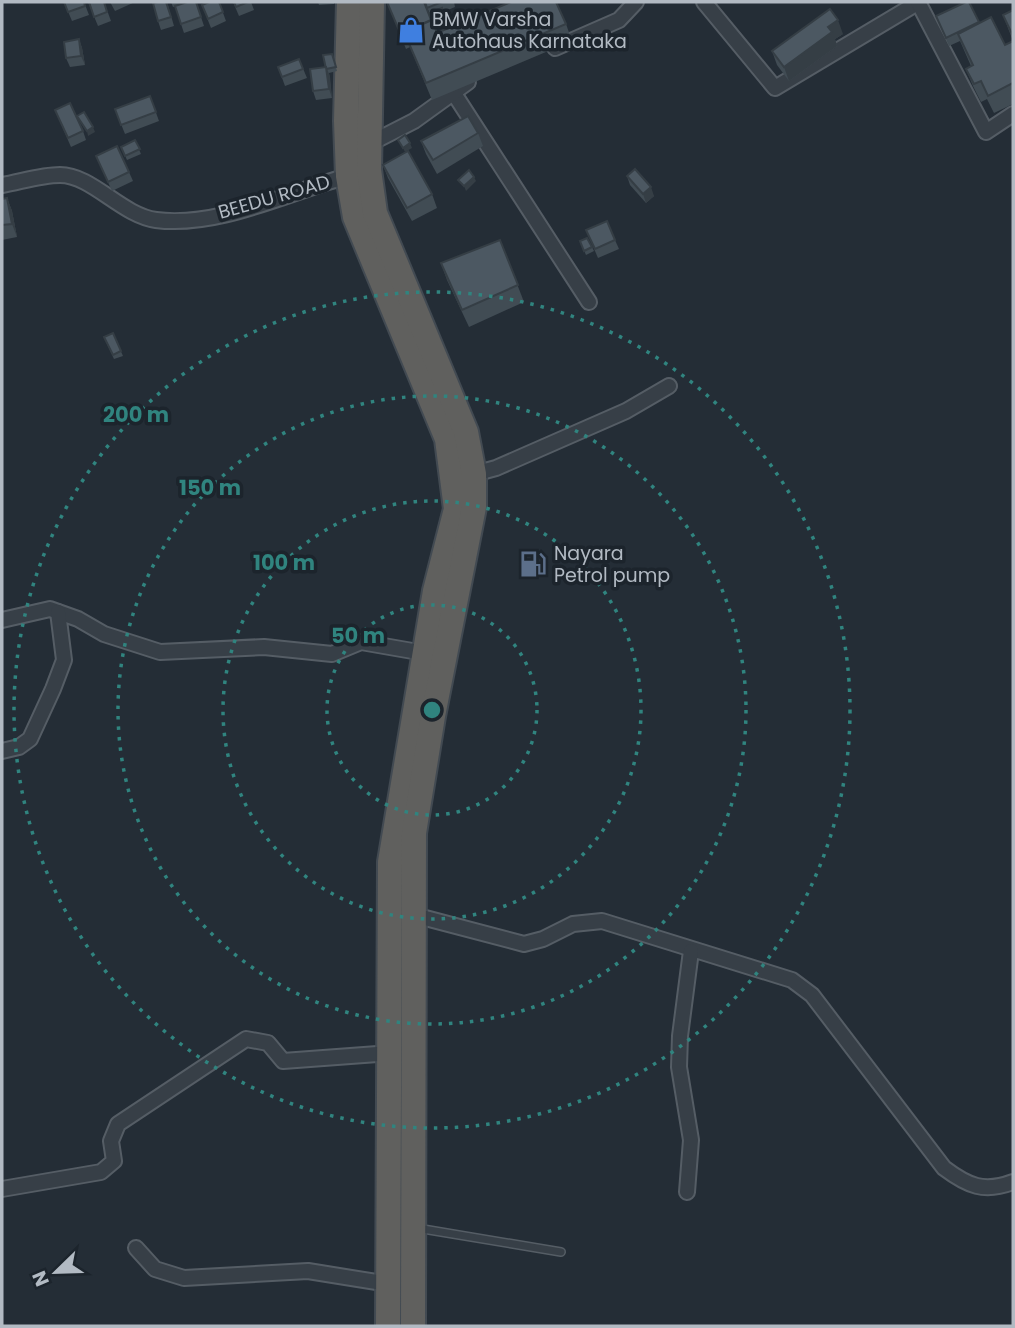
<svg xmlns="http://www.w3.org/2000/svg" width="1015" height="1328" font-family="Poppins,sans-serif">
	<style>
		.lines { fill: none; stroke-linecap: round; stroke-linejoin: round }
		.service-casing { stroke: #555d65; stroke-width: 10 }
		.minor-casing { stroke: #555d65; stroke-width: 18 }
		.trunk-casing { stroke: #424a52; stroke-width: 28 }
		.service { stroke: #373f47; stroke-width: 7 }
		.minor { stroke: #373f47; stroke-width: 14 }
		.trunk { stroke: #60605e; stroke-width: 24 }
		.wall { fill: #414c54 }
		.shaded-wall { fill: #353e45 }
		.building { fill: #4c5862; stroke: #353e45; stroke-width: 2 }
		.ring { fill: none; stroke: #30847f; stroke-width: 3.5; stroke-dasharray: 3.5 7 }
		.labels { text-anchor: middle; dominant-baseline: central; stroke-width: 7; stroke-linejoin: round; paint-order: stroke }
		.poi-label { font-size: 19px; fill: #b2bac3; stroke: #1c242c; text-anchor: start }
		.street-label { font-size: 19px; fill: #b2bac3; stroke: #1c242c }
		.centre { fill: #30847f; stroke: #1c242c; stroke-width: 3.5 }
		.ring-label { font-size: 21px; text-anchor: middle; font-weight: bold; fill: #30847f; stroke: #1c242c; stroke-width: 7; stroke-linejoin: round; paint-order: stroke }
	</style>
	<rect width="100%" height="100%" fill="#242d36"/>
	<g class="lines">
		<g class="service-casing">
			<polyline id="service" points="417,1228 561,1252"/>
		</g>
		<g class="minor-casing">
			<g id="minor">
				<polyline points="704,2 775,88 919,2"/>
				<polyline points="918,2 986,132 1013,114"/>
				<polyline points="555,48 619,20 636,2"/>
				<polyline points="453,92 589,302"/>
				<polyline points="369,144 414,121 468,82"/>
				<path d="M2,185c18,-3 39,-10 58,-10 32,0 61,40 96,45 63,8 133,-28 192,-44"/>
				<polyline points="474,474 496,468 626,411 669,386"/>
				<polyline points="2,620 50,609 78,619 104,634 160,652 264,647 332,654 361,642 424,653"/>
				<polyline points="2,751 19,747 30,739 53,689 64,660 58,612"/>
				<path d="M414,915l110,29 19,-5 30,-15 29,-3 190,59 20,15 132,173c24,18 40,25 69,14"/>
				<polyline points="2,1189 101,1172 114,1161 111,1141 118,1124 246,1039 268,1043 283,1061 391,1053"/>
				<polyline points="687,1192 691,1140 679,1067 680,1036 691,951"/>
				<polyline points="136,1248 155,1269 184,1278 308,1271 389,1284"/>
			</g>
		</g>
		<g class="trunk-casing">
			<g id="trunk">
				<polyline points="349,2 346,121 348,176 355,217 447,439 456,509 435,591 390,862 388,1326"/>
				<polyline points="372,2 369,170 375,213 466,432 474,474 474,507 433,716 414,833 413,1326"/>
			</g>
		</g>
		<use href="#service" class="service"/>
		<use href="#minor" class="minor"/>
		<use href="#trunk" class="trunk"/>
	</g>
	<g class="wall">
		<polygon points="64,2 84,2 89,15 72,21"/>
		<polygon points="88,2 104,2 111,21 98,26"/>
		<polygon points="110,2 135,2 115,11"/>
		<polygon points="167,2 174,26 161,30 158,21"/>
		<polygon points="171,2 196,2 204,26 184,33 175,6 179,5 173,7"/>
		<polygon points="219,2 226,21 211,28 202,5"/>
		<polygon points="233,2 251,2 254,10 239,16"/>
		<polygon points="318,2 334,2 334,4 319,5"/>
		<polygon points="387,2 437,33 566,24 572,41 432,100 410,47 406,49"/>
		<polygon points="425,2 454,2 455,7 443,12 445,17 434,22 432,16 431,17"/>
		<polygon points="1013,10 1013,41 1003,15"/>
		<polygon points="936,16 979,23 1005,45 1013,41 1013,104 994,113 987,99 981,102 973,86 966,69 971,66 960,41 949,46"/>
		<polygon points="843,34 835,39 837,46 789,81 777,65 772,51"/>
		<polygon points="79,39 82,48 85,65 70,67 66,58"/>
		<polygon points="332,54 337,71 329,73 332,98 316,100 313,91"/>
		<polygon points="299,59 307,78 285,86 278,67"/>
		<polygon points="150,96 159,121 125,134 115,109"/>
		<polygon points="55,110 83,131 86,140 71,147"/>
		<polygon points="478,133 483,146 437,174 426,154 421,141"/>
		<polygon points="135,140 141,154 127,160 121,147"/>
		<polygon points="96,156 129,172 133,181 112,191"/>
		<polygon points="383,165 432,194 437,208 412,221 388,178"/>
		<polygon points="627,176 654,196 646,203 630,185"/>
		<polygon points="7,198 12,211 17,237 2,240 2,199"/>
		<polygon points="586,230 615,240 619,249 598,258"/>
		<polygon points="500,240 524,302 469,327 447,280 441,263"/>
		<polygon points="580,241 592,247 594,251 586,255"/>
		<polygon points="113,333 123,356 114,359 106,342"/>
	</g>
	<g class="shaded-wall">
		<polygon points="838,20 843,34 835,39 837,46 789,81 784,67 828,27"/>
		<polygon points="79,39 82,48 85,65 81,56"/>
		<polygon points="326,67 330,76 332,98 329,89"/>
		<polygon points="93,127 95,132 88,136 87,131"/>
		<polygon points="410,143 412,148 405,152 403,148"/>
		<polygon points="474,177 476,181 466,191 464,186"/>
		<polygon points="651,187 654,196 646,203 643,194"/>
		<polygon points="7,198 12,211 17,237 12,224"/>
	</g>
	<g class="building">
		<polygon points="64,2 84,2 85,6 68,12"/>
		<polygon points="89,2 104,2 107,12 94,17"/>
		<polygon points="157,2 166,2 171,17 158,21 153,3"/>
		<polygon points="187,2 196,2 201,17 181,24 175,6"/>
		<polygon points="209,2 219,2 223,12 208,19 202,5"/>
		<polygon points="234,2 248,2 236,7"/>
		<polygon points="387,2 424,2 431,20 404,32 405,34 401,35"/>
		<polygon points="425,2 442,2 427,8"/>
		<polygon points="511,2 556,2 566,24 426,83 404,32 432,20 437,33"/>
		<polygon points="966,2 969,2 979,22 946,38 936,16"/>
		<polygon points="442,8 443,13 432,17 430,13"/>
		<polygon points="830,9 838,20 828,27 832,32 784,67 772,51"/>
		<polygon points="1013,10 1013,36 1003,15"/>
		<polygon points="991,17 1005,45 1013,41 1013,83 988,96 981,81 974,84 966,69 973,65 958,34"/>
		<polygon points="79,39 81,56 66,58 64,42"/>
		<polygon points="332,54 336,67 326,69 323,55"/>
		<polygon points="299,59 303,69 282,77 278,67"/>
		<polygon points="326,67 329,89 313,91 310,69"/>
		<polygon points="150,96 156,112 121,125 115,109"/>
		<polygon points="70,103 83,131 68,138 55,110"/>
		<polygon points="84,112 93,127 87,131 77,116"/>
		<polygon points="468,116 478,133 433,160 421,141"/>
		<polygon points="405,135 410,143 403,148 398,140"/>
		<polygon points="135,140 140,149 125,156 121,147"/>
		<polygon points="117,146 129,172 108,182 96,156"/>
		<polygon points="408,151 432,194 407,208 383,165"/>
		<polygon points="635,169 651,187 643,194 627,176"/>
		<polygon points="469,170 474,177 464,186 458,180"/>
		<polygon points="7,198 12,224 2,225 2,199"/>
		<polygon points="607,221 615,240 595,249 586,230"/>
		<polygon points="587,238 592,247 584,251 580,241"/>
		<polygon points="500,240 518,285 462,310 441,263"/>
		<polygon points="113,333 121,351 113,355 104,337"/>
	</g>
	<g class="ring">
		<circle cx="432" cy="710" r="105"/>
		<circle cx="432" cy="710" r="209"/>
		<circle cx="432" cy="710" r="314"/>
		<circle cx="432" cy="710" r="418"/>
	</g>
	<defs>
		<g id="shop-bare" transform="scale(2.1)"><path d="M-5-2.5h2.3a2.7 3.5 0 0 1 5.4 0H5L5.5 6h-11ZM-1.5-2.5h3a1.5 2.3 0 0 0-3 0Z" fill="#3f7fe0" stroke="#1c242c" stroke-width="2.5" paint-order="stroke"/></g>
		<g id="fuel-bare" transform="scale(2.1)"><path d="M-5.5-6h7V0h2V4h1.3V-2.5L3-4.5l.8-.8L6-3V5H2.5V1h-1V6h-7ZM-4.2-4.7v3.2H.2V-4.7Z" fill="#5c6f8a" stroke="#1c242c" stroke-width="2.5" paint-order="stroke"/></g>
	</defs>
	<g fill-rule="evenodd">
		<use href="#shop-bare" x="411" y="30"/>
		<use href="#fuel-bare" x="533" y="564"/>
	</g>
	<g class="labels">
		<g class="poi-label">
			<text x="432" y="19">BMW Varsha<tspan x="432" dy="22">Autohaus Karnataka</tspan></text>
			<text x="554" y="553">Nayara<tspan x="554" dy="22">Petrol pump</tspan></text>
		</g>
		<g class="street-label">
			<text transform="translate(274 197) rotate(-16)">BEEDU ROAD</text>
		</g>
	</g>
	<circle cx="432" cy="710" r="10" class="centre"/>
	<g class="ring-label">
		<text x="136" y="422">200 m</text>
		<text x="210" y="495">150 m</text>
		<text x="284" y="570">100 m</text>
		<text x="358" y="643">50 m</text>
	</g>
	<rect width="1015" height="1328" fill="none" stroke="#b2bac3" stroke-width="7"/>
	<g transform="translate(56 1272) rotate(247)" stroke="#1c242c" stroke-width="5" paint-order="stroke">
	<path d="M0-5L12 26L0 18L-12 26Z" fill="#b2bac3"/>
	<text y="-10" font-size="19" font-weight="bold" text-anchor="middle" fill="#b2bac3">N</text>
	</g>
</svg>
